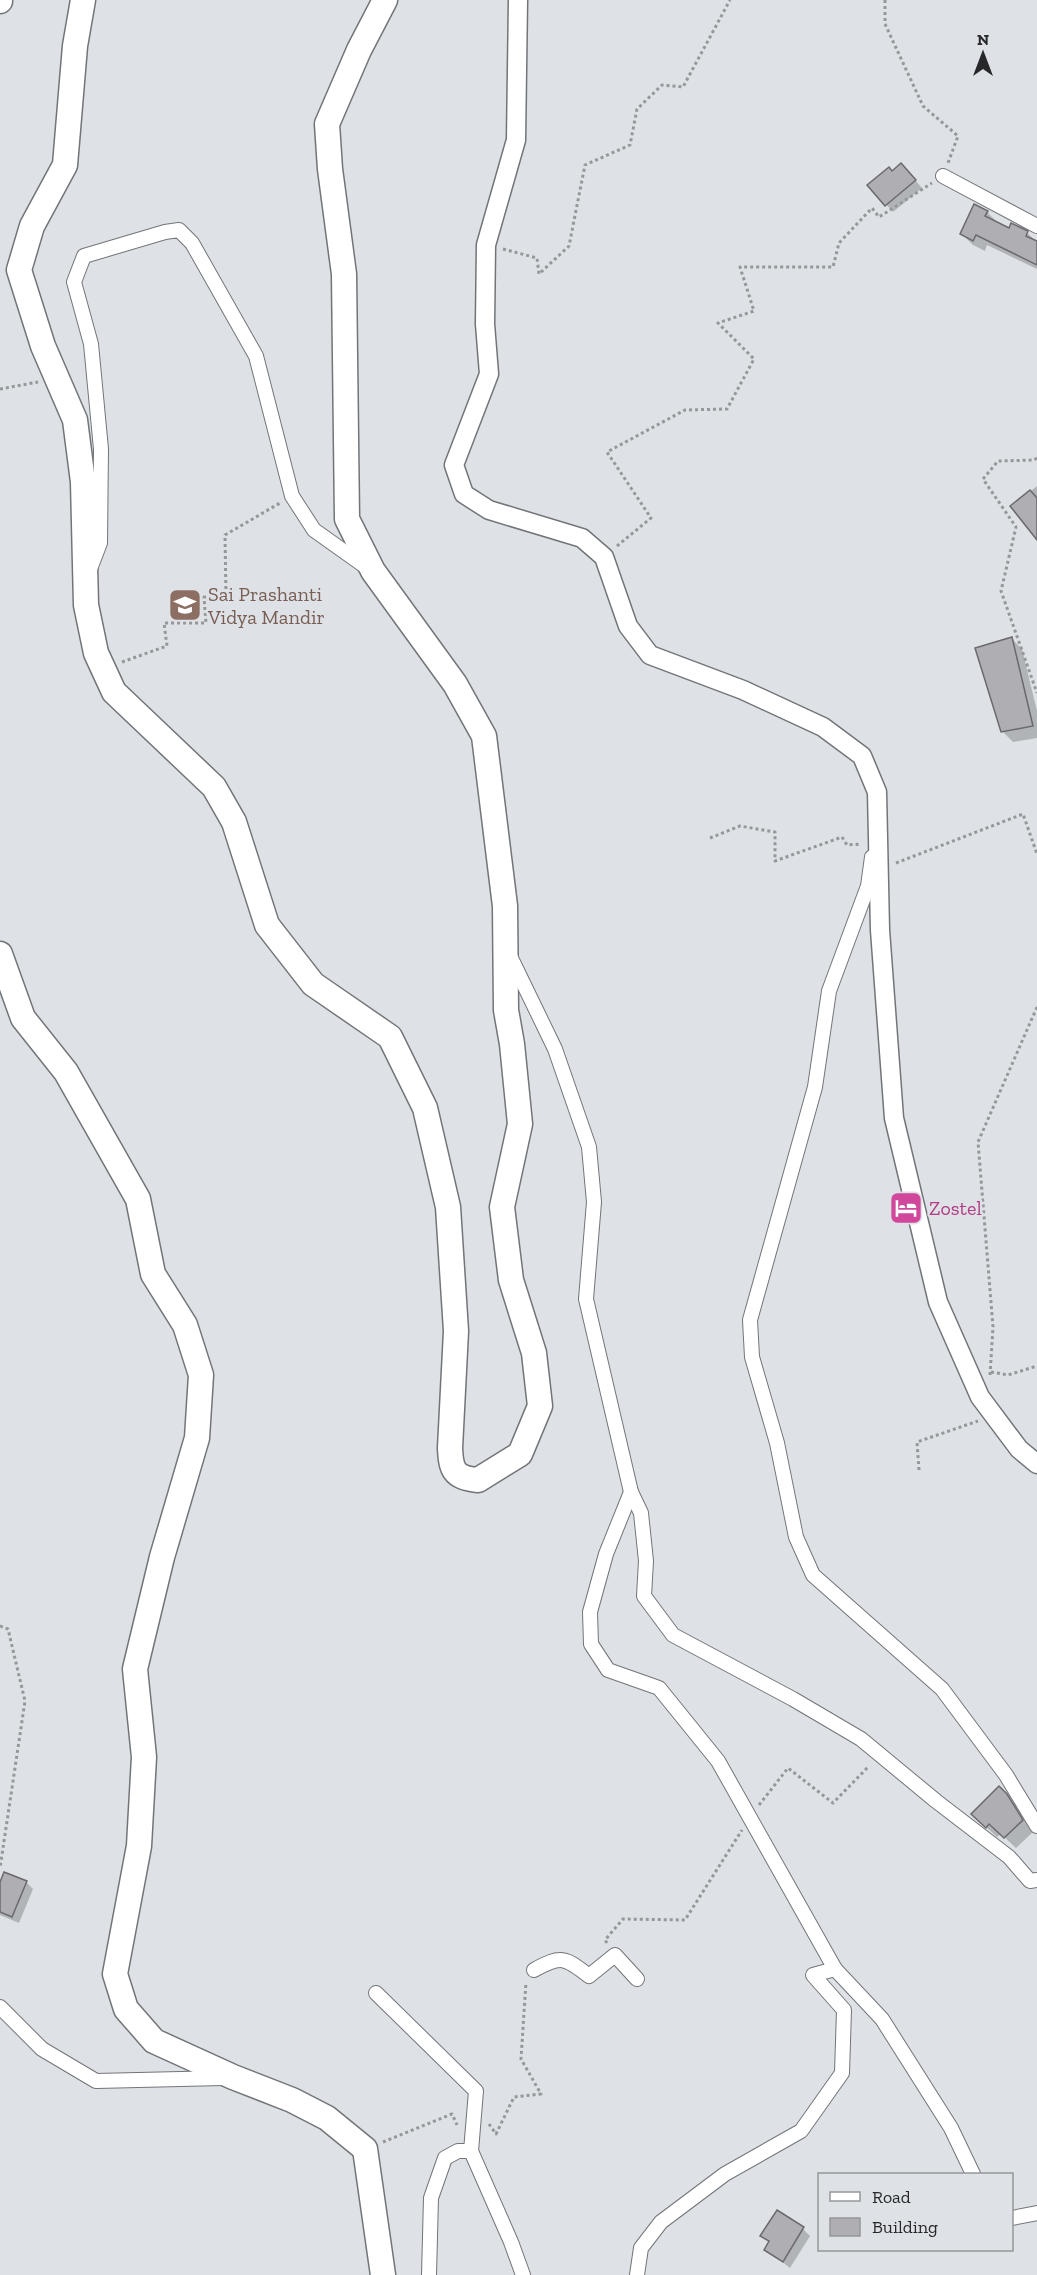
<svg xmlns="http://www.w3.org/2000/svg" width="1037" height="2275" font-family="'Zilla Slab',serif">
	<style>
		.shadow { fill: #0003 }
		.building { fill: #afaeb2; stroke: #6a696d; stroke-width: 1.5 }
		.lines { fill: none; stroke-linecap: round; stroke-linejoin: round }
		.street-casing { stroke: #727578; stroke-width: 16 }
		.secondary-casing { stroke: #727578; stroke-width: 21 }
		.highway-casing { stroke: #727578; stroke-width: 27 }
		.path { stroke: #95979a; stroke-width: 3; stroke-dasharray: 3 3; stroke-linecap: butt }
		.street { stroke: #fff; stroke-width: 14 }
		.secondary { stroke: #fff; stroke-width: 18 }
		.highway { stroke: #fff; stroke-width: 24 }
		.labels { text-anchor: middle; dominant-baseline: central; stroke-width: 4.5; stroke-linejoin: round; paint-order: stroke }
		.education-label { font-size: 20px; fill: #785e54; stroke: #dee1e5; text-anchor: start }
		.hotel-label { font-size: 20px; fill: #b23c85; stroke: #dee1e5; text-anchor: start }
	</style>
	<rect width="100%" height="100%" fill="#dee1e5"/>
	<g class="shadow">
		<polygon points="908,172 922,188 893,212 869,185"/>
		<polygon points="987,212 998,223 1010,230 1027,233 1037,242 1037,269 987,245 985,251 973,245 962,234"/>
		<polygon points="1037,486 1037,536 1012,506"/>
		<polygon points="1011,638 1022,649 1037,711 1037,738 1013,742 1002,731"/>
		<polygon points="999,1789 1018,1807 1033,1832 1016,1848 1001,1834 997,1837 984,1825"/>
		<polygon points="26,1882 33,1889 19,1923 0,1915 0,1886"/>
		<polygon points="777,2212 803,2229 810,2236 790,2268 766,2249 770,2243 762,2235"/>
	</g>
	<g class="building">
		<polygon points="901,163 916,180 885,206 867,185 889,167 892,171"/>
		<polygon points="974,204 988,211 985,216 1009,228 1011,223 1028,231 1026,236 1037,241 1037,265 976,235 973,241 960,234"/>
		<polygon points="1030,490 1037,498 1037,540 1010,506"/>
		<polygon points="1012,637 1033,726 1001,732 975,648"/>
		<polygon points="999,1786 1007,1794 1023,1820 1004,1838 989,1824 986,1828 971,1814"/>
		<polygon points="4,1872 27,1881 12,1917 0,1912 0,1882"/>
		<polygon points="777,2210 804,2227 783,2262 764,2250 769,2241 760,2236"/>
	</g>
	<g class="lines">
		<g class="street-casing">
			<g id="street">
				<polyline points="943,176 1037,226"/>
				<polyline points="90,569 100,543 101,449 91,344 74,282 84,256 165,232 179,230 192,243 256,356 292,496 314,530 366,567"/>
				<polyline points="872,857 868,886 829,991 815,1087 750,1320 752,1357 777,1443 796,1537 813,1575 942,1689 1006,1775 1037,1826"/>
				<polyline points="510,956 555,1049 589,1147 594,1202 586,1299 631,1492 641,1513 646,1561 644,1596 673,1635 793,1699 861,1739 936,1801 1009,1857 1030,1881 1037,1880"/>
				<polyline points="631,1492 606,1554 590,1612 591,1644 608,1670 659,1688 718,1761 835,1969 882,2019 951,2128 973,2174"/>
				<path d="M534,1970c27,-15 31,-13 55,6l26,-21 22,24"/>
				<polyline points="376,1993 476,2091 471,2151"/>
				<polyline points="0,2007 42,2049 96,2081 223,2078"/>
				<polyline points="1012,2218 1037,2213"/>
				<polyline points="429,2275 431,2198 445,2158 458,2151 471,2151 511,2242 523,2275"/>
				<polyline points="637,2275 641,2248 661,2222 725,2174 801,2131 842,2073 844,2010 813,1975 835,1969"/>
			</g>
		</g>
		<g class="secondary-casing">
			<polyline id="secondary" points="518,0 516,140 486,245 485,324 489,374 454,465 464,494 489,510 582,538 604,557 628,626 650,655 743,690 823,727 862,756 877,792 880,930 894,1118 938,1302 980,1397 1019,1449 1037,1464"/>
		</g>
		<g class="highway-casing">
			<g id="highway">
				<path d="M83,0l-8,46 -10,119 -33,61 -13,44 24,76 32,74 8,62 3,123 10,48 18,39 100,95 20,35 33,103 46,59 77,53 35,71 23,99 8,124 -6,117c1,22 4,30 28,32l42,-26 20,-48 -6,-53 -23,-73 -9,-73 18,-83 -8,-80 -6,-34 -1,-104 -21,-170 -29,-52 -82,-113 -26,-52 -3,-245 -14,-105 -3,-45 32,-74 26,-50"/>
				<polyline points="0,1 0,0"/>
				<polyline points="0,954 23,1018 66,1072 138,1199 153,1274 185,1325 201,1375 197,1438 162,1557 135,1669 144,1757 139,1846 115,1974 126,2009 154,2041 233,2077 292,2100 327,2118 365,2149 383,2275"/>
			</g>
		</g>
		<g class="path">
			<polyline points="885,0 885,24 923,106 958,136 948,163"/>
			<polyline points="503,249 537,258 539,274 569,246 585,165 630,145 637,109 662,85 683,87 730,0"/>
			<polyline points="0,389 38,382"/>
			<polyline points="1037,458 1034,460 998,461 983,479 1016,527 1001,591 1037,693"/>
			<polyline points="617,546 651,518 607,452 685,410 727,409 754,359 718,323 754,311 740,267 833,267 839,243 872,208 879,217 932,183"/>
			<polyline points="122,662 167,646 164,623 206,623 204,597 226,596 225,535 280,503"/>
			<polyline points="710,838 740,826 775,832 775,861 842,837 847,845 861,844"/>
			<polyline points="896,863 1023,814 1037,854"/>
			<polyline points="991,1372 1008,1375 1037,1366"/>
			<polyline points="990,1375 993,1327 978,1142 1037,1007"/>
			<polyline points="919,1470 917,1442 978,1421"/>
			<polyline points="0,1626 8,1629 25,1701 0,1868"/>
			<polyline points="759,1805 788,1768 833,1803 869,1766"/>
			<polyline points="607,1943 605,1940 623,1919 685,1920 742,1830"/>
			<polyline points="489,2124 496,2134 514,2097 541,2094 521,2059 526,1982"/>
			<polyline points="383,2142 452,2114 457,2125"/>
		</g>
		<use href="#street" class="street"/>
		<use href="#secondary" class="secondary"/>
		<use href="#highway" class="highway"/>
	</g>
	<defs>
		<g id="school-square" transform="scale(1.725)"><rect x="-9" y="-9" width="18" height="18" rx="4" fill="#8d6e63" stroke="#dee1e5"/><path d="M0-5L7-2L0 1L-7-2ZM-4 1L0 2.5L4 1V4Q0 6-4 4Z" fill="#fff"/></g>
		<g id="hotel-square" transform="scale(1.725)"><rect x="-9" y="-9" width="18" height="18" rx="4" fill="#d1479c" stroke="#dee1e5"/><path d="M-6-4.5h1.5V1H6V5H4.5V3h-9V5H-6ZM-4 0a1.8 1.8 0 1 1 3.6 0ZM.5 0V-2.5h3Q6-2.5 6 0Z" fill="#fff"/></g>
	</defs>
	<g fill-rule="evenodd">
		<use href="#school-square" x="185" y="605"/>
		<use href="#hotel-square" x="906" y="1208"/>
	</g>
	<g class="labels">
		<g class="education-label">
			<text x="208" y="594">Sai Prashanti<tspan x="208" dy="23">Vidya Mandir</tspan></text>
		</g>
		<g class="hotel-label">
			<text x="929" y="1208">Zostel</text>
		</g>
	</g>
	<rect x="818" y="2173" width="195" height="78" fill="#dee1e5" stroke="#95979a" stroke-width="1.5"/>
	<rect x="830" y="2192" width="30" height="9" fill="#ffffff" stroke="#95979a" stroke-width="1.5"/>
	<text x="872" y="2203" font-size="18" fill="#27282a">Road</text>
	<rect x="830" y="2218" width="30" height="18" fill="#afaeb2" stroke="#95979a" stroke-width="1.5"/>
	<text x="872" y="2233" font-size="18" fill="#27282a">Building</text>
	<g transform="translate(983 54)" stroke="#dee1e5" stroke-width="4.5" paint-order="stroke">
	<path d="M0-4.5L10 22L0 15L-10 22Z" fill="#27282a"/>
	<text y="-9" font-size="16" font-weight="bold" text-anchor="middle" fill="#27282a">N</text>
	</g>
</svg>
